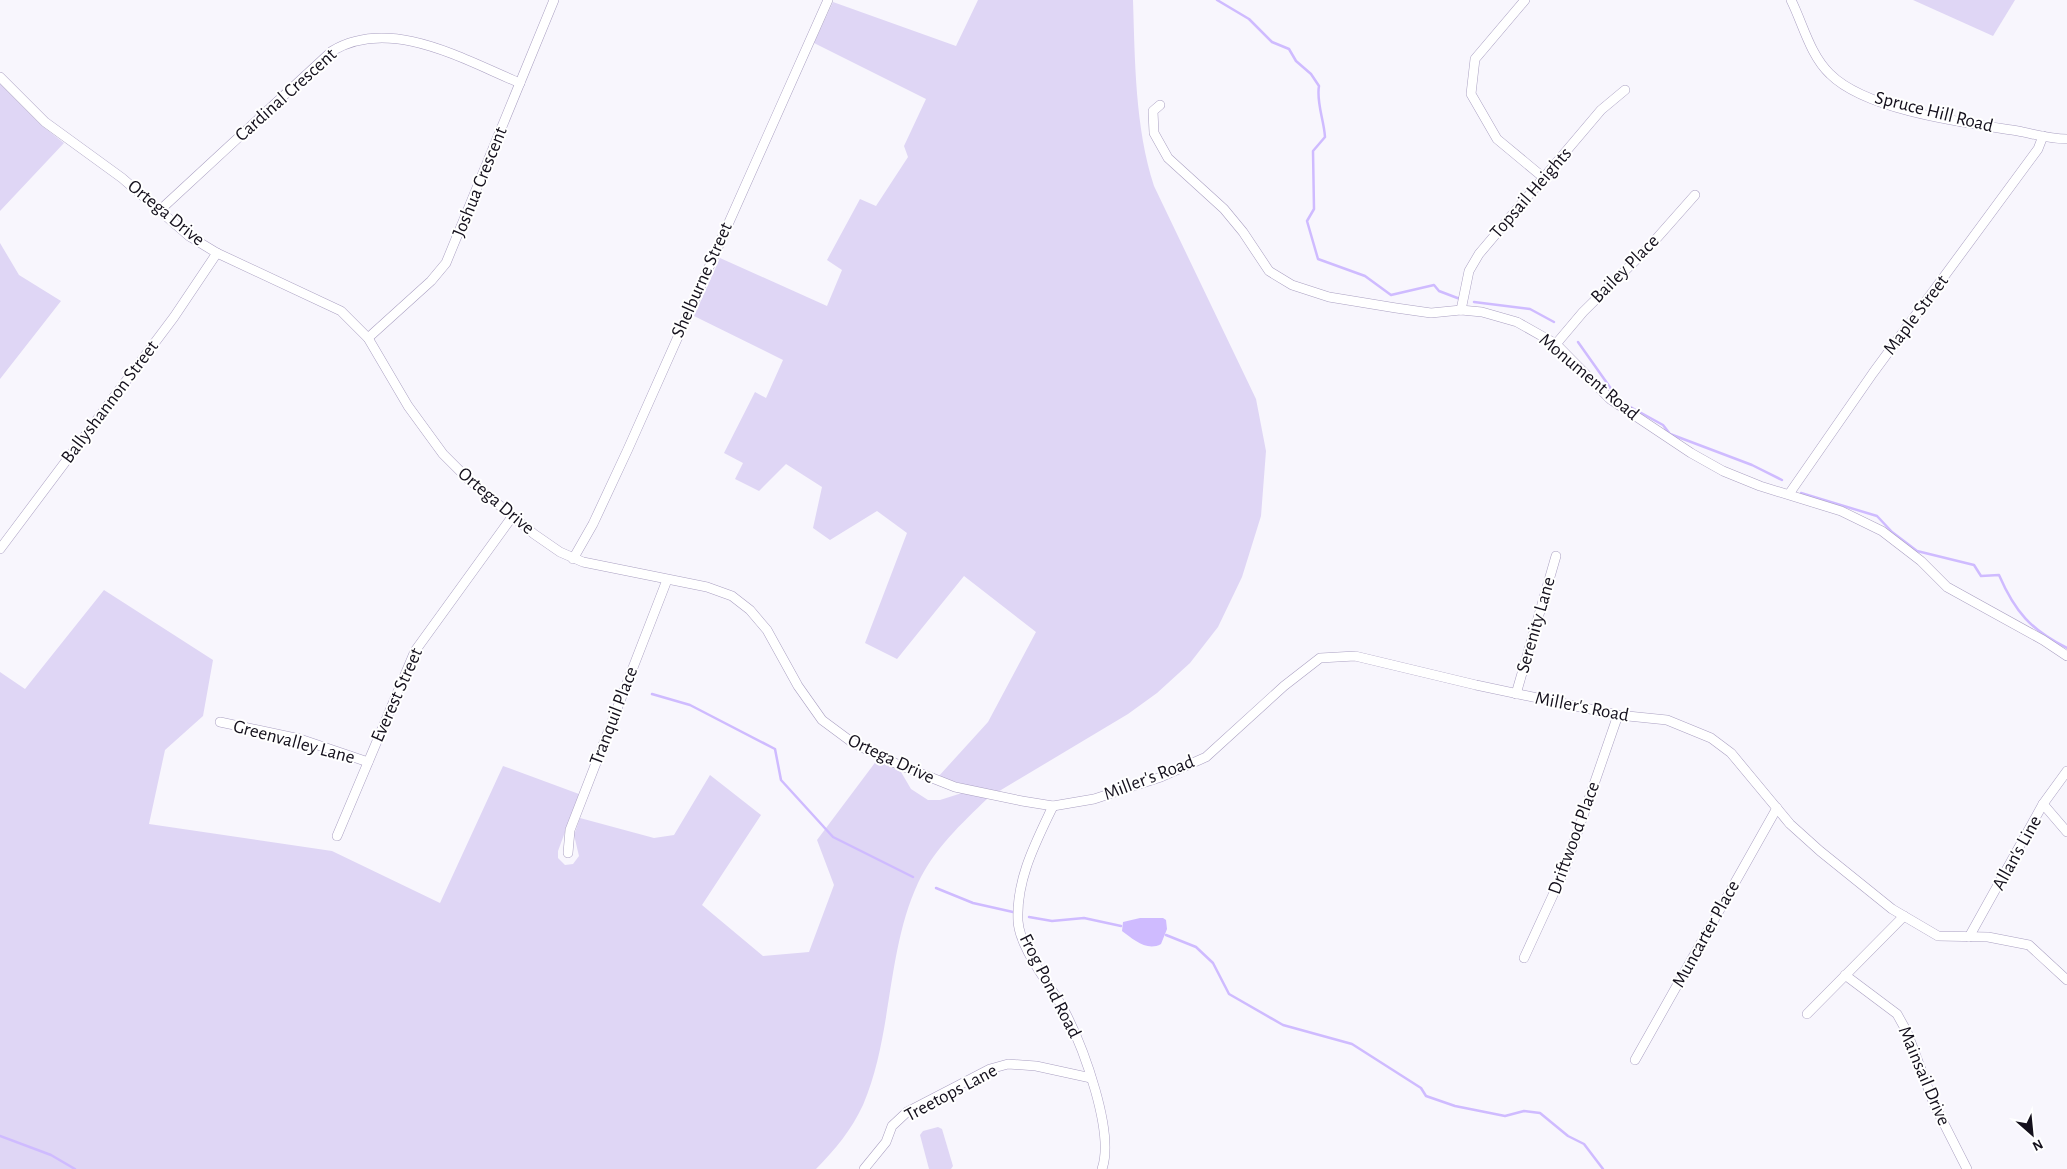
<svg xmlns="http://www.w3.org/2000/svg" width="2067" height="1169" font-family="'Alegreya Sans',sans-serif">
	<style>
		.green { fill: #dfd6f5 }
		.water { fill: #cfbbff }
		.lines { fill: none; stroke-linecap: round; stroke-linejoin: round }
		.stream { stroke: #cfbbff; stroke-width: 2.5 }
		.minor-casing { stroke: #aaa0c2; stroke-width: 10 }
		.minor { stroke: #fff; stroke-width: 9 }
		.labels { text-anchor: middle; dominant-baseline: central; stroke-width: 4; stroke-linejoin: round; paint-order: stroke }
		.street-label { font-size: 19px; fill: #14101c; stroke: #fff }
	</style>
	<rect width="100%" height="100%" fill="#f8f6fd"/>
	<g class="green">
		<path d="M978,0h155c2,61 2,127 21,186l102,213 10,52 -5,65 -19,61 -24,50 -28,36 -33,30 -29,21 -132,79 -58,-16 50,-55 48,-90 -72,-56 -67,83 -32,-16 42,-110 -30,-22 -47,29 -17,-12 9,-41 -36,-23 -27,27 -24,-12 8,-16 -19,-10 31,-61 11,6 17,-38 -89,-44 26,-58 107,48 15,-36 -15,-10 33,-61 16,7 32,-49 -4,-11 22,-47 -112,-56 19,-41 123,44z"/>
		<polygon points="1913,0 2015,0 1993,36"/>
		<polygon points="0,84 41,125 64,143 0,211"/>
		<polygon points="0,243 19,275 61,301 0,379"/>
		<path d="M104,590l109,70 -10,56 -38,34 -16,74 183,27 108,52 63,-137 76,28 -21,57v7l7,7 8,-1 6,-8 -5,-21 6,-17 74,20 20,-3 36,-60 51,40 -59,90 61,51 46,-4 25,-67 -17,-45 60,-80 24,12 10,17 17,11h12l22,-7 26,5c-27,26 -54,51 -70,85 -32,69 -25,152 -55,222 -11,24 -28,45 -47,64h-816v-497l25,17z"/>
		<polygon points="938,1127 942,1129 953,1166 951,1169 929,1169 920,1135 923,1131"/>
	</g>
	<path class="water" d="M1140,918h23l3,2 1,9 -6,15c-14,8 -28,-5 -39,-13l1,-9z"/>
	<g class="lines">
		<g class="stream">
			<path d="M1217,0l32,19 23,23 17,7 7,12 15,13 8,12c-3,16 5,34 6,51l-12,14 1,58 -7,12 11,38 47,17 26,19 43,-10 5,6 21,8"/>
			<polyline points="1474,302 1530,309 1554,322"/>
			<polyline points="1578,342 1619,400"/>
			<polyline points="1625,404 1663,425 1670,434 1752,465 1782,480"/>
			<path d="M1801,493l76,23 15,16 25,19 57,14 7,11 18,-1c16,37 32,55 68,73"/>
			<polyline points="652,694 690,705 775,749 781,780 833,837 913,877"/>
			<polyline points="936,888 973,903 1013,912"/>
			<polyline points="1029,917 1052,921 1084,918 1121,926"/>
			<polyline points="1166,935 1196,947 1213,963 1229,994 1283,1025 1352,1044 1421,1088 1426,1096 1455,1106 1505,1116 1524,1111 1540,1113 1568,1136 1584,1144 1603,1169"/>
			<polyline points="0,1136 51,1155 75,1169"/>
		</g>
		<g class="minor-casing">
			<g id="minor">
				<polyline points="1525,0 1475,59 1471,94 1497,139 1544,178"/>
				<path d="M1791,0c12,24 19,55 39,74 37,37 137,49 188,57 16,3 32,8 49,8"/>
				<polyline points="0,77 45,122 122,178 189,236 217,253 341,311 368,338 408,406 443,454 469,480 534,534 560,552 583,562 707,587 732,596 750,610 767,630 798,686 822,720 853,743 897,764 955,787 1022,801 1053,806 1094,799 1161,777 1206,757 1284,686 1320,658 1355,656 1476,685 1618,715 1667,720 1711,738 1731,753 1790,824 1820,851 1892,909 1938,936 1988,937 2029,945 2067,980"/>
				<polyline points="1160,105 1153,111 1154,133 1168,158 1224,209 1243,232 1269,271 1292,285 1329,297 1396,308 1431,313 1461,310 1482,312 1517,322 1556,344 1610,399 1691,453 1723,471 1760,486 1841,511 1882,531 1921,561 1947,587 2043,640 2067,656"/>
				<path d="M159,211l173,-160c59,-35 132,9 188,32"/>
				<polyline points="1461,310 1469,271 1479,254 1601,110 1625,90"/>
				<polyline points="368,338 431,281 446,263 554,0"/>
				<polyline points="1556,344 1583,312 1649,247 1695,195"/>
				<polyline points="1789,494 1873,373 2038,149 2043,136"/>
				<polyline points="0,549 174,317 217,253"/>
				<polyline points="573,559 593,524 628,449 828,0"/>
				<polyline points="1516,694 1556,556"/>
				<polyline points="220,722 300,739 368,762"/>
				<polyline points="2043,804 2067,832"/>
				<path d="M1053,806c-17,36 -37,73 -35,115 2,30 34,65 47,91 18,35 50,120 37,157"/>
				<polyline points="337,836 415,651 512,517"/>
				<polyline points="568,853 570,830 667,580"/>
				<polyline points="1969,937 2043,804 2067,771"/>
				<polyline points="1524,958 1564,871 1618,715"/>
				<polyline points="1845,975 1897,1014 1907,1032 1934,1104 1967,1169"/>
				<polyline points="1807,1014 1904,916"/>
				<polyline points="1635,1060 1777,808"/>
				<polyline points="864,1169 886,1142 892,1126 907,1112 990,1069 1008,1064 1036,1066 1091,1078"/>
			</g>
		</g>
		<use href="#minor" class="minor"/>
	</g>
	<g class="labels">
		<g class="street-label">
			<text transform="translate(286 95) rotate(-42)">Cardinal Crescent</text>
			<text transform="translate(1934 112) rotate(14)">Spruce Hill Road</text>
			<text transform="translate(480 182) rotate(-68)">Joshua Crescent</text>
			<text transform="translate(1531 193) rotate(-49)">Topsail Heights</text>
			<text transform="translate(166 213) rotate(39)">Ortega Drive</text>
			<text transform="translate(1625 269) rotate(-45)">Bailey Place</text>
			<text transform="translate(702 280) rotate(-66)">Shelburne Street</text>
			<text transform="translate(1916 315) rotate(-53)">Maple Street</text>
			<text transform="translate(1589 377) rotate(40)">Monument Road</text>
			<text transform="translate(110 402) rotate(-53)">Ballyshannon Street</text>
			<text transform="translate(496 501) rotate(40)">Ortega Drive</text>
			<text transform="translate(1536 625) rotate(-74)">Serenity Lane</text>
			<text transform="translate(397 695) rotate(-66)">Everest Street</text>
			<text transform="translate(1582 707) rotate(11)">Miller's Road</text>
			<text transform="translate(614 716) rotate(-69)">Tranquil Place</text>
			<text transform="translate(294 742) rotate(15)">Greenvalley Lane</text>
			<text transform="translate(891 759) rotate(25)">Ortega Drive</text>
			<text transform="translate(1149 778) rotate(-21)">Miller's Road</text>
			<text transform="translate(1574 838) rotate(-70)">Driftwood Place</text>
			<text transform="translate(2017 853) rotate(-61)">Allan's Line</text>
			<text transform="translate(1706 934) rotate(-61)">Muncarter Place</text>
			<text transform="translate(1050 986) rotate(63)">Frog Pond Road</text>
			<text transform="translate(1924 1076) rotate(67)">Mainsail Drive</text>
			<text transform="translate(951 1093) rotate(-28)">Treetops Lane</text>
		</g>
	</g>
	<g transform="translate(2032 1134) rotate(153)" stroke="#ffffff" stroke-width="4" paint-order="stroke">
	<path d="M0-4L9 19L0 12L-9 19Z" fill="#14101c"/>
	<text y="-8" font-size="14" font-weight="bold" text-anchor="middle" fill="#14101c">N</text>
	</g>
</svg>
